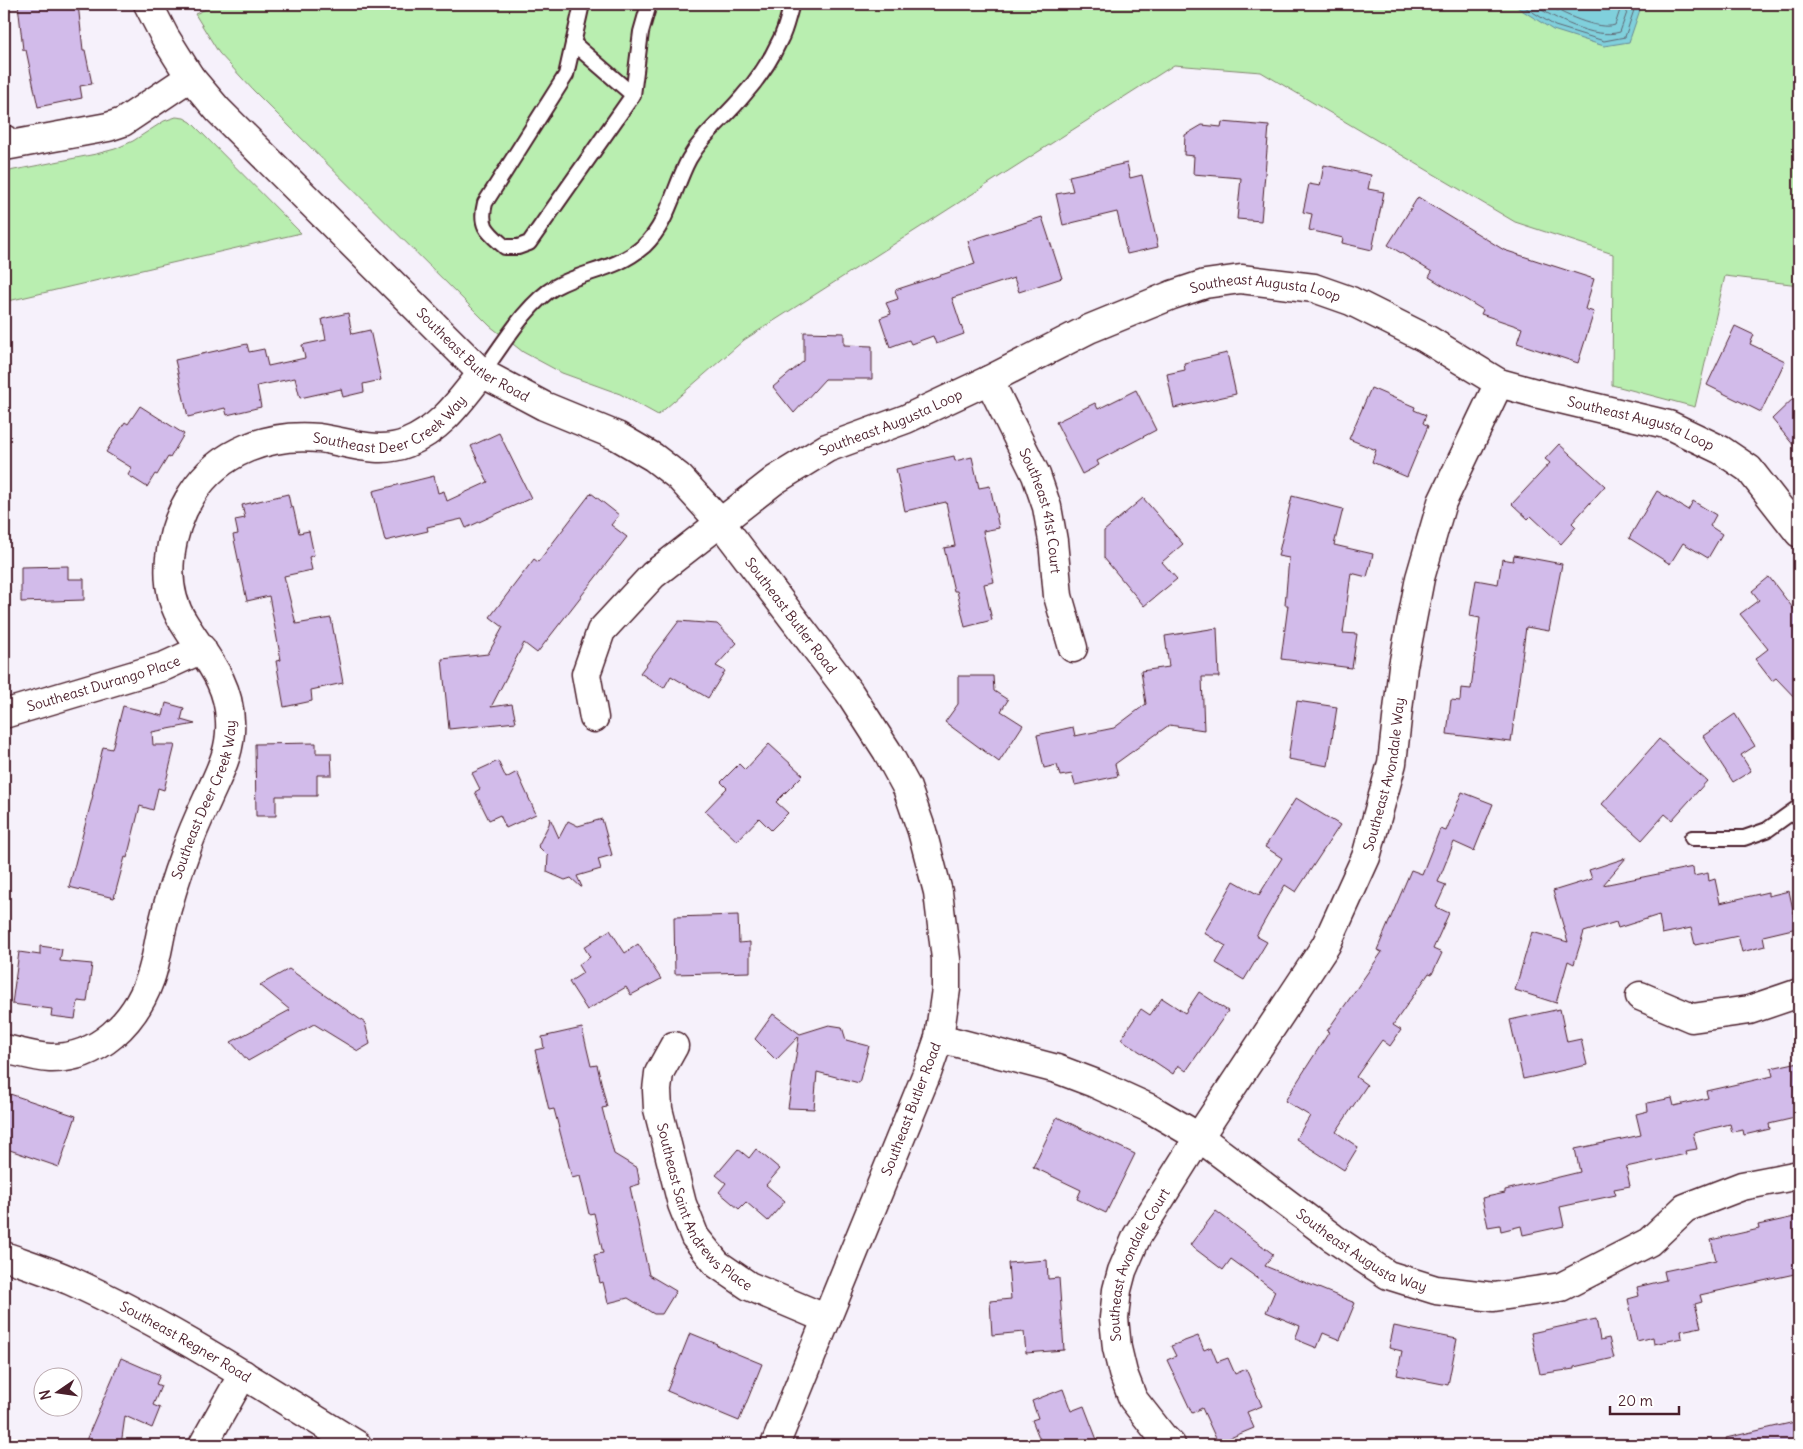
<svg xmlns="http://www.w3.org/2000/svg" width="1803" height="1449" font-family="Delius,sans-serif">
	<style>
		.green { fill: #b9eeb0; stroke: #82866e }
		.water { fill: #80d0dc; stroke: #6a8995 }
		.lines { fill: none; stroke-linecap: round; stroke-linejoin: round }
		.shore { stroke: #606672; stroke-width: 1 }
		.building { fill: #d2bbea; stroke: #4a1f2b }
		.lane-casing { stroke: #4a1f2b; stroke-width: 18 }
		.street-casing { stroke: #4a1f2b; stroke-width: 31 }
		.secondary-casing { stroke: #4a1f2b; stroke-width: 31 }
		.lane { stroke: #fff; stroke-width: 14 }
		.street { stroke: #fff; stroke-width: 28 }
		.secondary { stroke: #fff; stroke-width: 28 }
		.labels { text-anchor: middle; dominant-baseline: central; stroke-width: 4; stroke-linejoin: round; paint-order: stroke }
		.street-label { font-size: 14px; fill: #4a1f2b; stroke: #fff }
	</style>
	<rect width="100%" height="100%" fill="#f6f1fb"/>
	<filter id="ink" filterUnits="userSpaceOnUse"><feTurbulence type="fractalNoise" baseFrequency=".02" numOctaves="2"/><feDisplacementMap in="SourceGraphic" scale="10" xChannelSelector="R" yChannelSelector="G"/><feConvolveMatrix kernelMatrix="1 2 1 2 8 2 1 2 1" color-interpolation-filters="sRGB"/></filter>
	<g filter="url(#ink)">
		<g class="green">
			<polygon points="217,4 1799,4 1799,285 1725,276 1695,407 1612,385 1613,254 1515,222 1261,72 1174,65 744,340 658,415 620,394 562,373 523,352 490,326 253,90 219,53 195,14"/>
			<polygon points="176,117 184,118 191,122 301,233 4,302 4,172 96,154 115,149 133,141 164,121"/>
		</g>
		<polygon class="water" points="1512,4 1642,4 1629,42 1604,46 1553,30"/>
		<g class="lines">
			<g class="shore">
				<polyline points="1520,4 1555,26 1604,41 1625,37 1636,4"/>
				<path d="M1532,4c22,14 62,36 88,28l10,-28"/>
				<path d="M1546,4c15,9 52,27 69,21l7,-21"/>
			</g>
		</g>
		<g class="building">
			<polygon points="18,4 78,4 83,50 85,50 92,84 80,86 82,98 38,107 26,50 23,50"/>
			<polygon points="1222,122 1269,126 1261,221 1237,219 1241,178 1193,174 1194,156 1184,155 1185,135 1202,125 1221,127"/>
			<polygon points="1127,163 1130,178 1142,175 1158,247 1127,254 1117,212 1063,225 1056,194 1073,191 1069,176"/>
			<polygon points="1324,165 1371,175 1368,189 1384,192 1372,250 1342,243 1343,238 1309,230 1312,214 1303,212 1309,184 1320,186"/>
			<polygon points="1418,197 1504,250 1594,279 1585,309 1594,312 1578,363 1517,343 1522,328 1481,314 1483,310 1429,277 1432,272 1388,245"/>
			<polygon points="1042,217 1062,278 1019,292 1014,278 952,298 964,334 936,344 933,336 911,344 909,340 890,347 880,318 891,314 886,303 898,299 895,290 975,264 968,241"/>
			<polygon points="348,313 352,334 370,330 381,380 363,384 364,392 343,397 341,389 300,398 295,378 257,386 261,407 227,415 225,408 188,417 175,360 247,344 249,352 264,349 268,366 305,358 302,345 326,340 322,319"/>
			<polygon points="1735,326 1754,335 1750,344 1785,361 1761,412 1707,385"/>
			<polygon points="804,332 844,333 844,345 872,346 872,379 825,379 794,413 773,387 804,361"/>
			<polygon points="1227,353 1236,394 1174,408 1167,374 1185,370 1184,363"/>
			<polygon points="1371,388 1415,407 1414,410 1426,415 1423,423 1428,426 1407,477 1372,462 1376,450 1349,439"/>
			<polygon points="1136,390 1156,430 1097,461 1099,465 1082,474 1056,422 1095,403 1098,409"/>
			<polygon points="1799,393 1799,452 1772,419"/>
			<polygon points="140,406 184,434 170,458 168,457 157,475 155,474 147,487 128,475 132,468 106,452 125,422 128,424"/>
			<polygon points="499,433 531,498 466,528 462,519 427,527 428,531 385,541 373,491 434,476 438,493 444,491 447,501 488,482 471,446"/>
			<polygon points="1559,444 1605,486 1572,523 1576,527 1561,544 1531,516 1528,519 1512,504 1550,463 1545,459"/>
			<polygon points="954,456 955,461 972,457 979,488 990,486 999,528 983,531 994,582 984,584 992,620 965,627 957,591 954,591 944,548 955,546 946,502 905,511 896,469"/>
			<polygon points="1657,491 1688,510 1693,501 1716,515 1710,526 1722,534 1708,558 1683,543 1670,564 1629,538"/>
			<polygon points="591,493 619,515 611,525 627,537 537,653 524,643 491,707 512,704 516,722 449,729 442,659 488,654 503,627 490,617 534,559 538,562"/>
			<polygon points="288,494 291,508 293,507 299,533 309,531 314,555 309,557 312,570 284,576 296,624 331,618 343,683 311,690 312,701 284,707 276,661 281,660 269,596 247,601 233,535 238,534 235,520 245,518 242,505"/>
			<polygon points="1292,496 1343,509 1334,545 1373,554 1367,577 1351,573 1343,633 1357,634 1352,668 1281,659 1288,605 1285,605 1289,558 1278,556"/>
			<polygon points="1143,498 1183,544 1162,562 1177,579 1144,606 1104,558 1104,531"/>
			<polygon points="1514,555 1562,564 1549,631 1526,627 1511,742 1447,734 1451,700 1460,701 1461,688 1471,689 1480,618 1470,616 1476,580 1498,584 1502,559 1513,561"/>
			<polygon points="68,566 68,579 84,579 84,600 21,602 21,567"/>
			<polygon points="1769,577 1799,616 1799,702 1776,678 1772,681 1755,659 1768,649 1740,614 1759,600 1752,591"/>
			<polygon points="679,621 717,624 737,643 716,666 725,671 708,698 671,676 664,688 640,673"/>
			<polygon points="1217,628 1219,677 1202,677 1204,730 1169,725 1115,764 1118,776 1075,785 1072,774 1060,776 1057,765 1044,768 1037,735 1073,727 1075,736 1114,728 1146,704 1141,671 1169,667 1165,636"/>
			<polygon points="958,676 993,676 994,691 1008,700 1001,711 1023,725 999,762 945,722 958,704"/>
			<polygon points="1297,701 1337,707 1328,766 1288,759"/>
			<polygon points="166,703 184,708 181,720 195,724 152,732 153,745 175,745 164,790 158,788 153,810 140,806 127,858 125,857 114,898 69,887 93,795 92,794 103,747 112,749 123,706 163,716"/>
			<polygon points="1735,714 1755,746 1741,755 1751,771 1733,782 1703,736"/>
			<polygon points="1659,739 1707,781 1672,820 1665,814 1642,840 1602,804"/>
			<polygon points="316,743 316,753 331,753 332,775 317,775 317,796 276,796 276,816 256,816 255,744"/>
			<polygon points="769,744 803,775 776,802 788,813 771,830 759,818 737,841 705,811 727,788 721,782 739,764 745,770"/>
			<polygon points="498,761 506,778 517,772 536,814 506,828 500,815 489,820 475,792 480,789 472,773"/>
			<polygon points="1462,792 1493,804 1474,851 1454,842 1438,882 1446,885 1436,907 1449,913 1433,949 1442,953 1432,974 1429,973 1393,1025 1401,1030 1390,1046 1382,1040 1356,1077 1367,1085 1336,1132 1358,1147 1344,1170 1296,1139 1310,1116 1285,1101 1329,1032 1327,1031 1382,952 1377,950 1411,870 1422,874 1440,829 1446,831"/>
			<polygon points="1296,798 1340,825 1296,892 1285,885 1256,936 1267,942 1244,980 1216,963 1226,946 1204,933 1234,881 1259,895 1282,858 1265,847"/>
			<polygon points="550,818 559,838 568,821 578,826 602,819 612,855 598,859 601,869 577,876 582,887 581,887 571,878 565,880 547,872 548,856 538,846 549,824"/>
			<polygon points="1626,858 1603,885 1693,867 1694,876 1708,873 1709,881 1715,879 1720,903 1768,892 1768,896 1789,891 1797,928 1763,936 1765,946 1742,952 1738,936 1695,945 1691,928 1662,934 1659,915 1618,928 1616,922 1584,932 1574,964 1568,961 1556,1003 1515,990 1532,932 1568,942 1553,891 1592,879 1589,870"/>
			<polygon points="738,915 739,943 750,942 750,972 675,974 674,917"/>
			<polygon points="610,930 625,953 638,944 661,979 631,995 626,987 587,1010 569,982 583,973 578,965 590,957 584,947"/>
			<polygon points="40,946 62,949 60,961 92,964 87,1002 78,1001 75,1019 51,1016 52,1009 12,1004 19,952 40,955"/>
			<polygon points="289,969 365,1023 370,1044 358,1051 314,1024 248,1061 231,1042 290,1010 260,985"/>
			<polygon points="1199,992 1228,1011 1186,1071 1178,1065 1173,1074 1121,1039 1141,1009 1150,1015 1162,998 1185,1013"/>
			<polygon points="1560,1009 1567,1042 1581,1039 1587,1065 1523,1079 1510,1020"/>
			<polygon points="773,1014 800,1034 829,1025 842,1027 846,1040 869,1046 859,1083 817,1072 814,1109 788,1108 799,1036 776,1060 755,1039"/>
			<polygon points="582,1028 591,1066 597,1065 607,1107 602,1108 614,1154 637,1168 640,1184 630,1187 649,1275 676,1291 662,1314 654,1314 628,1298 608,1303 603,1282 600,1283 594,1255 603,1253 594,1213 589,1214 580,1176 572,1178 554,1109 549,1110 535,1050 544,1048 542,1037"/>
			<polygon points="1799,1062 1799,1117 1769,1124 1770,1129 1744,1135 1743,1130 1732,1132 1730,1124 1693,1133 1697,1149 1685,1151 1686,1154 1626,1167 1630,1186 1614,1189 1616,1195 1560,1207 1564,1226 1523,1235 1521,1226 1501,1231 1500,1225 1488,1227 1482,1198 1505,1193 1505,1190 1580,1172 1575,1149 1641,1135 1636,1114 1648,1111 1647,1103 1672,1098 1674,1106 1708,1098 1706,1091 1773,1076 1771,1068"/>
			<polygon points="10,1094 76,1116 59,1167 4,1148 4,1112"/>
			<polygon points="1057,1117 1135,1154 1106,1213 1077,1199 1081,1190 1033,1167"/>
			<polygon points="738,1149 749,1158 756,1149 780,1169 766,1185 785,1201 768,1221 746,1202 739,1209 719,1192 726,1183 716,1175"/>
			<polygon points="1216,1211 1273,1254 1265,1266 1355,1303 1340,1340 1323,1333 1317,1348 1295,1339 1300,1326 1266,1312 1275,1291 1231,1259 1223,1270 1190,1245"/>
			<polygon points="1799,1216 1799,1273 1700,1295 1702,1302 1695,1304 1701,1327 1681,1331 1682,1338 1654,1344 1653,1337 1637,1341 1628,1299 1639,1296 1637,1287 1666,1280 1664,1271 1716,1260 1711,1240 1759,1229 1758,1225"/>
			<polygon points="1047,1260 1048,1279 1059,1278 1064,1350 1026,1353 1024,1332 992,1335 990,1301 1011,1299 1008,1263"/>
			<polygon points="1596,1319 1600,1340 1609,1338 1614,1358 1574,1367 1574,1369 1540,1374 1531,1333"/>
			<polygon points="1394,1326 1457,1339 1448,1385 1397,1375 1402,1351 1389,1348"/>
			<polygon points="690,1333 717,1344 716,1345 762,1364 739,1421 667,1391"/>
			<polygon points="1198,1336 1204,1350 1211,1347 1217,1362 1228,1358 1235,1374 1246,1369 1262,1406 1247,1412 1254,1428 1218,1443 1202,1408 1192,1413 1167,1360 1176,1356 1171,1346"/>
			<polygon points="121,1358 160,1375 156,1384 161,1386 153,1405 160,1408 152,1428 125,1416 121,1445 84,1445"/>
			<polygon points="1063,1389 1071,1411 1084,1406 1099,1445 1042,1445 1032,1420 1038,1418 1032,1401"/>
			<polygon points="1799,1421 1799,1445 1727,1445 1726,1438"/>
		</g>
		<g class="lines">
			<g class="lane-casing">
				<g id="lane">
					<path d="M582,4l-16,71 -81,128c-6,24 3,29 20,44h13l11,-4 104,-148 8,-63 8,-28"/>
					<polyline points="573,43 633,95"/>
					<path d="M482,373c20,-27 45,-70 73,-86 30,-17 60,-16 89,-41 24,-22 30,-59 45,-87 14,-25 36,-41 54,-63 15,-17 28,-36 37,-56 6,-11 8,-24 12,-36"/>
					<polyline points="1692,838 1744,838 1767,830 1799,807"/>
				</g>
			</g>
			<g class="street-casing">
				<g id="street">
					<polyline points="4,139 5,146 108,127 123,122 190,77"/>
					<path id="s1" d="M989,380l47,95 11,32 6,34 5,55 15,52"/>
					<path id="s2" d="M4,714l161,-48 37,-17"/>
					<path id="s3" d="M594,718l-8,-44 15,-43 52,-56 122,-95 52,-32 79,-29 83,-39 100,-51 83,-34 33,-11 36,-5 73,9 37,13 74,37 74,45 40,11 130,31 52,25 28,19 50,64"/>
					<polyline points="1640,996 1692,1018 1749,1010 1799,993"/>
					<path id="s4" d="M939,1038l118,31 37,14 55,25 50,29 134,101 55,37 48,15 58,7 67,-10 88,-45 36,-34 57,-22 57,-11"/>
					<path id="s5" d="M674,1046l-15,27 -2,17 1,19 24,95 13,33 22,27 32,22 78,33"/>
					<path id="s6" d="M4,1049c15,3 31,8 46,9 48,1 85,-36 100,-79 6,-16 8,-34 12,-51 6,-25 14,-51 23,-75 6,-18 14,-36 22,-53 12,-27 25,-49 23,-79 -1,-41 -26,-65 -46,-98 -25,-38 -15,-92 8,-129 27,-43 78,-61 127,-56 29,4 59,17 88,5 34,-14 53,-42 75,-70"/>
					<polyline points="203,1445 243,1374"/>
					<path id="s7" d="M1171,1445l-9,-9 -29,-37 -10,-26 -6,-25 -3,-30 3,-28 5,-19 15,-35 62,-99 127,-192 40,-88 26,-94 11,-97 17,-88 22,-76 57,-119"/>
				</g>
			</g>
			<g class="secondary-casing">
				<g id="secondary">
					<path id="s8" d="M148,4l17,33 25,40 28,33 264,263 62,33 73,30 36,21 26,20 41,45 129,170 38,59 20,37 15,43 16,61 8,67v30l-7,49 -12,35 -152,372"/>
					<path id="s9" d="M4,1256c22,8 45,15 67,25 100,45 193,107 286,164"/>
				</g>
			</g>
			<use href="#lane" class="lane"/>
			<use href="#street" class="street"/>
			<use href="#secondary" class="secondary"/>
		</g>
	</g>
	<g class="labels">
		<g class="street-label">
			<text stroke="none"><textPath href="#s3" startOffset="856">Southeast Augusta Loop</textPath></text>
			<text stroke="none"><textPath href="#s8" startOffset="482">Southeast Butler Road</textPath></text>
			<text stroke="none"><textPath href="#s6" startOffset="925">Southeast Deer Creek Way</textPath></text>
			<text stroke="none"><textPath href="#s3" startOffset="451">Southeast Augusta Loop</textPath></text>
			<text stroke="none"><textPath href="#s3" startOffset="1261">Southeast Augusta Loop</textPath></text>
			<text stroke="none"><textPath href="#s1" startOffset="142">Southeast 41st Court</textPath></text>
			<text stroke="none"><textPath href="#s8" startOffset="902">Southeast Butler Road</textPath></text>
			<text stroke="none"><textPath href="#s2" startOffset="104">Southeast Durango Place</textPath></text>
			<text stroke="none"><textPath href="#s7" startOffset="758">Southeast Avondale Way</textPath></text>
			<text stroke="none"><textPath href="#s6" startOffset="371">Southeast Deer Creek Way</textPath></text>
			<text transform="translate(911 1109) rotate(-69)">Southeast Butler Road</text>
			<text stroke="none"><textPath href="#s5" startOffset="179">Southeast Saint Andrews Place</textPath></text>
			<text stroke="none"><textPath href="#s4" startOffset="479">Southeast Augusta Way</textPath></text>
			<text stroke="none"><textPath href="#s7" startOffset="202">Southeast Avondale Court</textPath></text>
			<text stroke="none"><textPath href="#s9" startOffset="201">Southeast Regner Road</textPath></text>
		</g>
	</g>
	<rect width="1803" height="1449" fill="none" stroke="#fff" stroke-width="20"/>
	<rect x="10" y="10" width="1783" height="1429" fill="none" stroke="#4a1f2b" stroke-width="2" filter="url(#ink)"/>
	<g transform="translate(58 1392) rotate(257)"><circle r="24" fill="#ffffff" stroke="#b7a5aa"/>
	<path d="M0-4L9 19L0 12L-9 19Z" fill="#4a1f2b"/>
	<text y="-8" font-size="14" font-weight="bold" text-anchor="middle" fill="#4a1f2b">N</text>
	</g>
	<path d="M1610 1406v8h69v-8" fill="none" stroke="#4a1f2b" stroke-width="2.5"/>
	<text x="1618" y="1406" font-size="15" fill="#4a1f2b" stroke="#ffffff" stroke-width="4" paint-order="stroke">20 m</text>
</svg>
